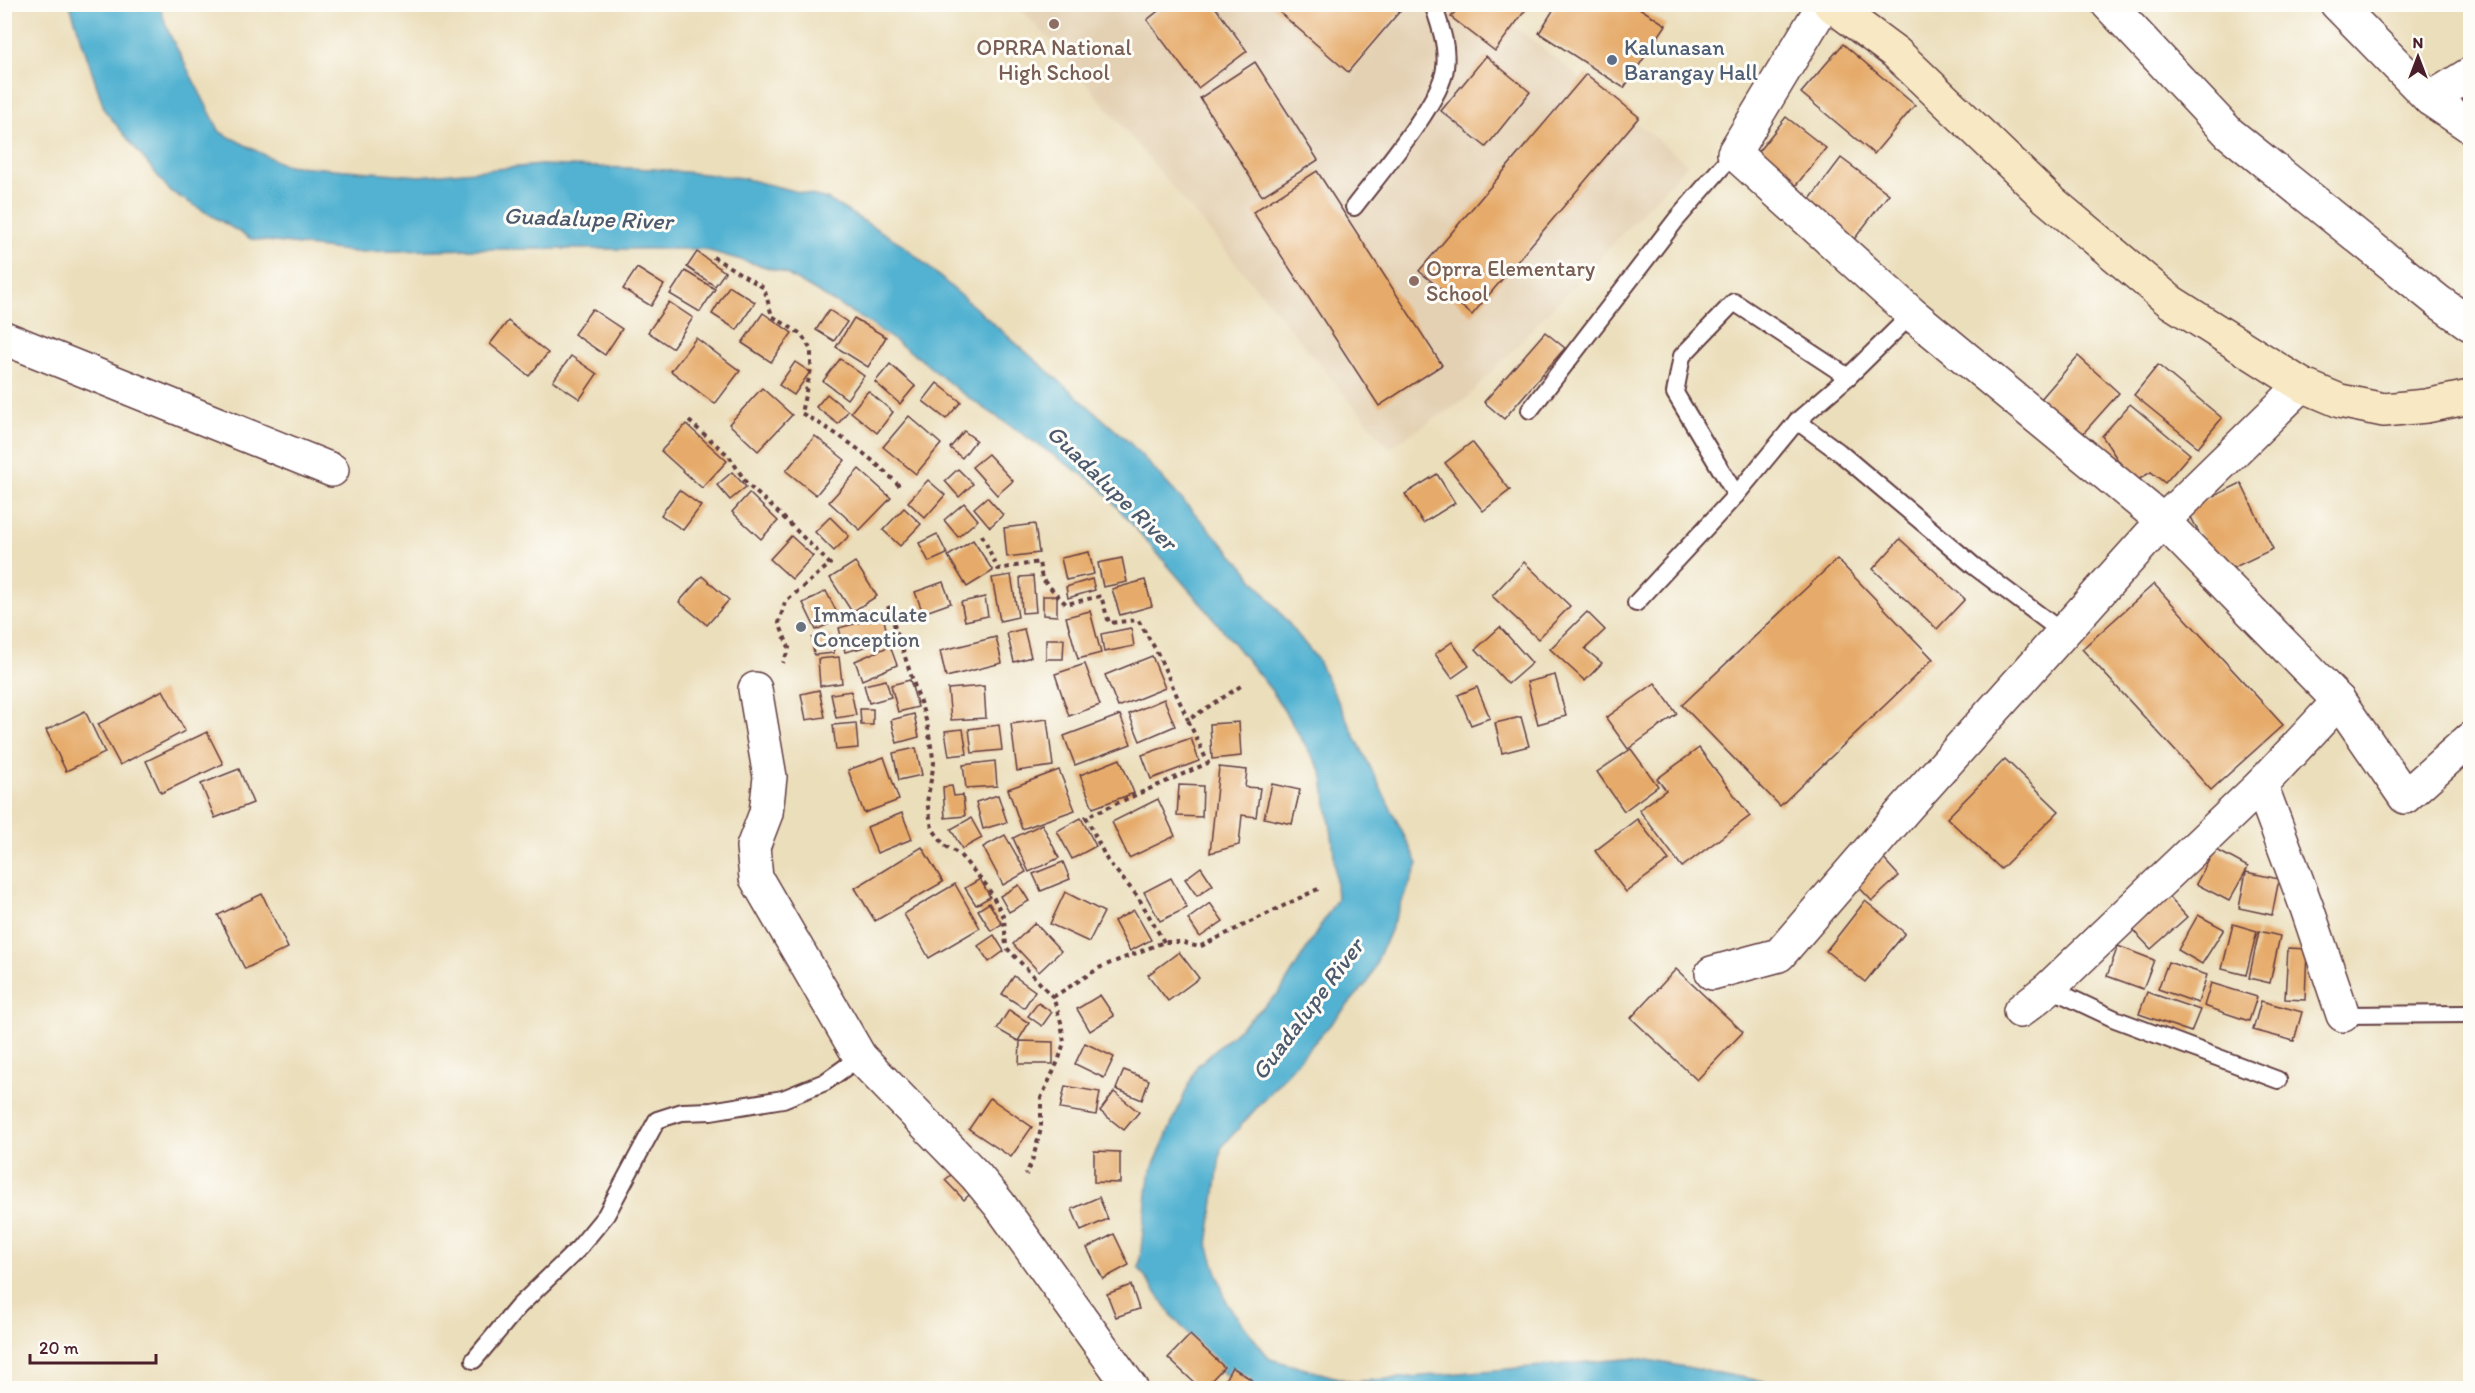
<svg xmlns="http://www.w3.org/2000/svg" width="2475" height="1393" font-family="Itim,sans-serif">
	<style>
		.built { fill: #e4d1b4 }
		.water { fill: #52b2d1; stroke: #4e687e; stroke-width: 1.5 }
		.building { fill: #e6ab6b }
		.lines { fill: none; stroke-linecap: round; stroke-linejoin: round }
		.lane-casing { stroke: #623c41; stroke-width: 20 }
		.street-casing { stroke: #623c41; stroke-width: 36 }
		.secondary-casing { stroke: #623c41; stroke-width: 36 }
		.path { stroke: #623c41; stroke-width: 4; stroke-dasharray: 4.5 4.5; stroke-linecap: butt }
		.lane { stroke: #fff; stroke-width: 16 }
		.street { stroke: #fff; stroke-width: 33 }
		.secondary { stroke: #f8e8c3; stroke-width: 33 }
		.education-dot { fill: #8d6e63; stroke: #fdfcf7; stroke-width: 2 }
		.service-dot { fill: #5c6f8a; stroke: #fdfcf7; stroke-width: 2 }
		.worship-dot { fill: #6b7280; stroke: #fdfcf7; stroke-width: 2 }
		.labels { text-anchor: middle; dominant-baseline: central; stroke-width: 6; stroke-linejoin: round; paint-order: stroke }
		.education-label { font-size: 22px; fill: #785e54; stroke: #fdfcf7 }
		.service-label { font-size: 22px; fill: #4e5e75; stroke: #fdfcf7; text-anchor: start }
		.worship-label { font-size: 22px; fill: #5b616d; stroke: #fdfcf7; text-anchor: start }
		.water-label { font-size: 24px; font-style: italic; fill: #4d5a6d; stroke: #fdfcf7 }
	</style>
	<rect width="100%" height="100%" fill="#fdfcf7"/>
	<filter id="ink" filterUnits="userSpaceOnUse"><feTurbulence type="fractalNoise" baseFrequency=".0167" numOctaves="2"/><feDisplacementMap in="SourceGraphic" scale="12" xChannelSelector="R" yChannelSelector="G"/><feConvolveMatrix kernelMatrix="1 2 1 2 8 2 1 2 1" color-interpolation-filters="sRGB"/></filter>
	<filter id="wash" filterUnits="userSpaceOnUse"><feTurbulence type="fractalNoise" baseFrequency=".008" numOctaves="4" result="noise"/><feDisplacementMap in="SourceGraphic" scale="24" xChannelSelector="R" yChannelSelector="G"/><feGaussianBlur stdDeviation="1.35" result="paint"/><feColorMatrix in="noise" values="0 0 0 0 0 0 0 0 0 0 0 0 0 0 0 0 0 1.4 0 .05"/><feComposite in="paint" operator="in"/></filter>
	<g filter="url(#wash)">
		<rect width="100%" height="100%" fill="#ebdebb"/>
		<polygon class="built" points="1016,5 1488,5 1688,164 1466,399 1389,448 1053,43"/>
		<polygon class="water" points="70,5 159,5 169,33 220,132 284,165 420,176 541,165 655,169 742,178 827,199 902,244 1129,442 1242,565 1317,659 1418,864 1368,982 1221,1148 1208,1245 1227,1304 1270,1359 1352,1382 1637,1358 1799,1388 1237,1388 1173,1317 1139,1268 1149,1176 1197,1066 1280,992 1337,899 1333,842 1322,772 1272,691 1210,614 1099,486 959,391 918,357 863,319 783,272 703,249 472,249 355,252 251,239 170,191 105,111"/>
		<g id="blocks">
			<g class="building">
				<polygon points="1167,4 1213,4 1247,51 1198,88 1147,20"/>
				<polygon points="1270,4 1406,4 1348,72"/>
				<polygon points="1461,4 1530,4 1495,51 1451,17"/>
				<polygon points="1557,4 1633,4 1666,25 1624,88 1539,33"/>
				<polygon points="1843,44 1915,105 1874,154 1801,93"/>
				<polygon points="1486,56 1530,92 1486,147 1441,111"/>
				<polygon points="1255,62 1318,160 1262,196 1200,98"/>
				<polygon points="1586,74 1639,117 1472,315 1419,271"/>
				<polygon points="1786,117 1826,148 1793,189 1753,158"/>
				<polygon points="1841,158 1889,194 1852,242 1804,207"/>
				<polygon points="1317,171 1442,365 1379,406 1253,212"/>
				<polygon points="697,252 725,272 715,286 687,267"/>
				<polygon points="637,268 664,285 651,306 623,289"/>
				<polygon points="685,271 715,289 700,312 670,294"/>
				<polygon points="729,286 755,302 737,330 712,314"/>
				<polygon points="669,302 693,318 672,348 648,332"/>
				<polygon points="592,309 622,329 605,355 574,334"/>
				<polygon points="829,310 847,322 834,341 816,330"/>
				<polygon points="763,313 792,333 771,362 742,343"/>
				<polygon points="854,318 886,337 868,367 836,347"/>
				<polygon points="508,321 548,353 529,376 490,344"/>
				<polygon points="1545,332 1565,348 1504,419 1484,402"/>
				<polygon points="696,338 740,371 715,404 671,371"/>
				<polygon points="571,356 597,374 580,399 553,381"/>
				<polygon points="2078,356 2119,393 2080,437 2040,400"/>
				<polygon points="840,359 864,376 847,399 823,381"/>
				<polygon points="795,362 810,372 794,395 779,385"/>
				<polygon points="890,364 915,386 900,404 875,382"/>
				<polygon points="2158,365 2222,418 2198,447 2134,395"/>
				<polygon points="937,383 961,402 946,419 923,401"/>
				<polygon points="762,388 792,415 758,451 729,424"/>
				<polygon points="868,391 893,412 877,433 851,412"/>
				<polygon points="827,394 848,411 838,424 816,407"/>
				<polygon points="2130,404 2190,454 2165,483 2151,472 2133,483 2102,436"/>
				<polygon points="909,416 941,444 916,474 883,447"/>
				<polygon points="686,424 727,461 702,488 661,451"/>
				<polygon points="964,431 976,440 962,458 950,448"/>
				<polygon points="815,436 845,460 816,495 786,471"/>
				<polygon points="1472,442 1510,490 1483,511 1445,463"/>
				<polygon points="988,454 1013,481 997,495 972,467"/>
				<polygon points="859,469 891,498 860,530 829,502"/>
				<polygon points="958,469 973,484 959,497 945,481"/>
				<polygon points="732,472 746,487 730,500 717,485"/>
				<polygon points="1437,474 1455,503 1423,523 1405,494"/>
				<polygon points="928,480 945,495 925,518 908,502"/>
				<polygon points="2241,483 2273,549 2220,574 2187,509"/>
				<polygon points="679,490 701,506 683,530 661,515"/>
				<polygon points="749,493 778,521 761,539 732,512"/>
				<polygon points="987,497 1003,515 990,527 974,508"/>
				<polygon points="964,503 978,520 958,537 944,520"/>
				<polygon points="904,508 921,524 900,546 883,530"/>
				<polygon points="830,517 849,536 834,551 815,532"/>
				<polygon points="1035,524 1039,553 1007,557 1004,528"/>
				<polygon points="937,534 947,554 929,562 919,543"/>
				<polygon points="791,536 813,556 792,579 770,559"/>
				<polygon points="1900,539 1965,599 1937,629 1873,569"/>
				<polygon points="973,540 993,571 967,587 948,556"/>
				<polygon points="1089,552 1094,574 1066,580 1061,558"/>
				<polygon points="1122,558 1127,582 1103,587 1098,563"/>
				<polygon points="1837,559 1933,659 1780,806 1682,705"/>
				<polygon points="855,562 877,596 852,612 830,578"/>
				<polygon points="1524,562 1570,606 1538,639 1492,596"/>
				<polygon points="1011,575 1018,617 1000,621 992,578"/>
				<polygon points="702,576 729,600 707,625 679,602"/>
				<polygon points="1033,576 1036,612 1022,613 1020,577"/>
				<polygon points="1092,579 1095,590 1068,598 1066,587"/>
				<polygon points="1145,580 1152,606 1120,615 1112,589"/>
				<polygon points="943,582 951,603 923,613 915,592"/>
				<polygon points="2154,584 2283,725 2211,790 2082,649"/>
				<polygon points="826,591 840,619 816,630 803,603"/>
				<polygon points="1043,596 1057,596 1057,616 1043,615"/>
				<polygon points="985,597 988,616 965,621 961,602"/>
				<polygon points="1090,611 1101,653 1078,659 1066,617"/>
				<polygon points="1587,612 1605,630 1585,649 1602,663 1585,681 1550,649"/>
				<polygon points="883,616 889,641 845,652 839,628"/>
				<polygon points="1500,627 1532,663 1508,684 1476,649"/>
				<polygon points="1131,628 1134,646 1104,652 1101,634"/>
				<polygon points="1024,629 1031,657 1014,662 1007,633"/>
				<polygon points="832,636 834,653 814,655 812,638"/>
				<polygon points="996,637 1002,663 946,677 940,651"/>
				<polygon points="1046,639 1064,639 1063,659 1046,659"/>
				<polygon points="1452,642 1469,666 1452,678 1435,654"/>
				<polygon points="890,646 897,665 862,680 855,661"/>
				<polygon points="1152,656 1165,688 1118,707 1105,675"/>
				<polygon points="839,657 842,683 820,686 818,659"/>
				<polygon points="1085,664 1100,705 1069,716 1055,674"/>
				<polygon points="1555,675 1566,716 1538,724 1527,682"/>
				<polygon points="886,680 891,697 869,703 864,685"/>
				<polygon points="910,680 918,707 898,712 891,685"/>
				<polygon points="1655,683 1677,714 1628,749 1606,718"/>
				<polygon points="984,686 986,718 951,720 948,689"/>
				<polygon points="1477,687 1490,718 1471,725 1458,695"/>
				<polygon points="163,690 185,731 120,765 98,724"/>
				<polygon points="819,690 825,717 806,720 801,694"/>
				<polygon points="851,691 856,715 836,718 831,694"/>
				<polygon points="1164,699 1175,726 1140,741 1129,714"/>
				<polygon points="860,709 873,709 873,725 861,725"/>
				<polygon points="85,711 105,753 66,771 46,730"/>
				<polygon points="914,714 919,737 897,743 891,720"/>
				<polygon points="1120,715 1131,744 1075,765 1064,736"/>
				<polygon points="1521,717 1529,746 1502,753 1495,723"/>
				<polygon points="1047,719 1053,766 1017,771 1011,724"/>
				<polygon points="1239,722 1241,756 1212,759 1210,724"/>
				<polygon points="856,723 858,748 836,750 833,725"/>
				<polygon points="999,725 1002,750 972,753 969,729"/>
				<polygon points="963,729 967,754 949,756 945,731"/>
				<polygon points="207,732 223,764 161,793 146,761"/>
				<polygon points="1191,738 1199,761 1151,779 1142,755"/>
				<polygon points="916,748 922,775 899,780 893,753"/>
				<polygon points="1699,748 1750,816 1682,867 1639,810 1666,790 1657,779"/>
				<polygon points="1631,749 1658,786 1624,811 1597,772"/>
				<polygon points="884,757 899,800 864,813 848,770"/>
				<polygon points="1120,759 1134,793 1093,808 1080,775"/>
				<polygon points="2005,759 2059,811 2001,869 1947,818"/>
				<polygon points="995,761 997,786 966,788 963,765"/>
				<polygon points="1219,767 1247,770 1245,787 1260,788 1256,817 1242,815 1239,845 1210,853"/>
				<polygon points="239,769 253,803 215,818 201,784"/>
				<polygon points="1059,770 1075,810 1022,829 1008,789"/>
				<polygon points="1272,784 1300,790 1292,824 1264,818"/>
				<polygon points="1179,785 1203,786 1202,817 1177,816"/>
				<polygon points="952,786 954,796 963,795 965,816 945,818 943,787"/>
				<polygon points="998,795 1007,822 983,829 976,802"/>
				<polygon points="1158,799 1175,836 1129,858 1112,822"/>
				<polygon points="902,813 912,839 877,853 867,827"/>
				<polygon points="971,818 982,838 962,849 951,829"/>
				<polygon points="1081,818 1096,846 1072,859 1057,831"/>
				<polygon points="1637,819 1669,860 1626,892 1595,851"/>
				<polygon points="1042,824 1059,858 1029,872 1013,838"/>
				<polygon points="1005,835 1026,872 1003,885 983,847"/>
				<polygon points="922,847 943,882 875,921 855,888"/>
				<polygon points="2215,849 2248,867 2229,901 2196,884"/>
				<polygon points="1880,855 1899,876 1872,901 1852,880"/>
				<polygon points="1063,862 1070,879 1041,891 1033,874"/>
				<polygon points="1201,867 1213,885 1197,896 1185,879"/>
				<polygon points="2246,872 2279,879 2272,915 2239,908"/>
				<polygon points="1171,878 1187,908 1160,921 1144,892"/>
				<polygon points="980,879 990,897 976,905 965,888"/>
				<polygon points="955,884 980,928 929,958 904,914"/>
				<polygon points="1019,885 1029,901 1009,912 1000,896"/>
				<polygon points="1065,892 1104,912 1089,942 1050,924"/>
				<polygon points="262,894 288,948 245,969 218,915"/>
				<polygon points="2167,895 2187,917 2151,949 2131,928"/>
				<polygon points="1865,901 1905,933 1865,982 1826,951"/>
				<polygon points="989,903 1002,924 991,931 978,910"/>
				<polygon points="1210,903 1223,921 1200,937 1188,919"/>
				<polygon points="1134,910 1151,940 1130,951 1114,921"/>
				<polygon points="2198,915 2224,929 2202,964 2178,950"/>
				<polygon points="1035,923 1061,951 1039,972 1013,944"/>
				<polygon points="2233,924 2257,931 2246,975 2222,969"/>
				<polygon points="2259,931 2280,936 2270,983 2249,978"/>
				<polygon points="994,935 1004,951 989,962 978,946"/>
				<polygon points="2118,946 2154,960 2143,989 2107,976"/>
				<polygon points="2288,948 2307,949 2305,1000 2285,999"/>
				<polygon points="1179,952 1199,978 1168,1001 1148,975"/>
				<polygon points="2168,962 2207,975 2198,1003 2158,989"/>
				<polygon points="1676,969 1743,1032 1697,1080 1631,1018"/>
				<polygon points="1014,976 1035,991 1024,1008 1002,994"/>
				<polygon points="2211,983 2257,997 2249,1021 2204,1006"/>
				<polygon points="2147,992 2200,1010 2191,1032 2139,1014"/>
				<polygon points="1100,995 1114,1016 1090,1031 1077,1009"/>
				<polygon points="2261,1001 2302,1012 2294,1041 2253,1030"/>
				<polygon points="1038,1003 1052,1012 1042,1026 1028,1016"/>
				<polygon points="1009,1010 1029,1023 1018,1041 997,1029"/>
				<polygon points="1020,1041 1053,1042 1053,1064 1019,1064"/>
				<polygon points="1085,1043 1114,1057 1104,1078 1075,1064"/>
				<polygon points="1124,1070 1149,1080 1142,1100 1116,1089"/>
				<polygon points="1065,1086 1100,1092 1096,1115 1060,1109"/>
				<polygon points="1114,1092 1139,1112 1124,1130 1100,1111"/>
				<polygon points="990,1098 1032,1127 1011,1157 969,1129"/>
				<polygon points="1094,1151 1120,1152 1120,1183 1094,1182"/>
				<polygon points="959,1168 977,1187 964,1200 945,1180"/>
				<polygon points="1099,1197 1108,1219 1081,1231 1072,1209"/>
				<polygon points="1114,1234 1129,1265 1103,1279 1087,1248"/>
				<polygon points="1131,1285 1139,1309 1116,1317 1107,1294"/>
				<polygon points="1190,1335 1224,1367 1204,1388 1200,1388 1168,1358"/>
				<polygon points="1232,1367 1252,1380 1246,1388 1221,1387"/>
			</g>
		</g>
	</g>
	<g filter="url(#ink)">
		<use href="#blocks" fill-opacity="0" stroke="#623c41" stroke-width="1.5"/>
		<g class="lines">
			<g class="lane-casing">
				<g id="lane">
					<path d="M1354,207c22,-29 88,-106 91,-139 3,-23 -5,-42 -12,-64"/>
					<polyline points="1530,410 1676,220 1734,153"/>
					<polyline points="1797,421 1839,452 1974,566 2062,632"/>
					<polyline points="1736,495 1675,393 1682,356 1734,302 1848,377"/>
					<polyline points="1636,603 1736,495 1797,421 1848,377 1912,314"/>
					<polyline points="2049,988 2115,1019 2278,1080"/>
					<polyline points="2343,1015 2468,1014"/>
					<polyline points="474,1360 518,1307 578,1249 606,1215 657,1120 682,1112 711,1111 783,1099 825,1082 860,1057"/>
				</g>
			</g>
			<g class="street-casing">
				<g id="street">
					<polyline points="1824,4 1734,153 1912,314 2163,521 2339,701 2405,797 2470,739"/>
					<polyline points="2108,4 2229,133 2439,302 2470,324"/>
					<polyline points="2337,4 2430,99 2470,126"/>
					<polyline points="2430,99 2470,74"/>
					<polyline points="4,338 332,470"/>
					<polyline points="755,689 770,777 766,813 753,847 756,878 860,1057 976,1176 999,1204 1131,1388"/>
					<polyline points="2261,785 2307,908 2343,1015"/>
					<polyline points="1712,973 1779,955 1905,809 2163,521 2302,385"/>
					<polyline points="2020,1011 2049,988 2261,785 2339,701"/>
				</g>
			</g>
			<g class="secondary-casing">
				<polyline id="secondary" points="1830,4 1896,53 2047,198 2171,302 2302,385 2340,401 2384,410 2426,406 2470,397"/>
			</g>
			<g class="path">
				<path d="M713,257l51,31 8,28 29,18 10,16v19l-10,44c38,21 72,44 101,76"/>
				<polyline points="689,421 729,456 747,484 781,515 830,564 785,602 779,623 789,648 783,663"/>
				<polyline points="982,535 998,569 1039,562 1042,579 1066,604 1101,596 1109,623 1138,620 1156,650 1188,720"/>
				<polyline points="888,606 927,723 934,763 927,802 932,828 944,845 959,854 987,886 1004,917 1006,947 1053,997 1061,1022 1064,1042 1059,1059 1041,1098 1041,1129 1033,1158 1026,1175"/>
				<polyline points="1164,942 1138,897 1107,860 1086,817 1208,763 1188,720 1244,684"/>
				<polyline points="1053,997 1101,967 1164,942 1180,942 1199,947 1320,888"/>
			</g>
			<use href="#lane" class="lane"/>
			<use href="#street" class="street"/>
			<use href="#secondary" class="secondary"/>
		</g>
	</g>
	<g class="education-dot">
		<circle cx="1054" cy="24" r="6"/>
		<circle cx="1414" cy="281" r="6"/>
	</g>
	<circle class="service-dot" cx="1612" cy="60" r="6"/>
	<circle class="worship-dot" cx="801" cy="627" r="6"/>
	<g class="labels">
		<g class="education-label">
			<text x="1054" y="47">OPRRA National<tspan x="1054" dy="25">High School</tspan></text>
			<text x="1426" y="268" text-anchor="start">Oprra Elementary<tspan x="1426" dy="25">School</tspan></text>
		</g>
		<g class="service-label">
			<text x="1624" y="47">Kalunasan<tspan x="1624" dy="25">Barangay Hall</tspan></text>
		</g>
		<g class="worship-label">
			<text x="813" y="614">Immaculate<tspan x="813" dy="25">Conception</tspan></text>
		</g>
		<g class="water-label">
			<text transform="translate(588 218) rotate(2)">Guadalupe River</text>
			<text transform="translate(1112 487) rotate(44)">Guadalupe River</text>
			<text transform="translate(1307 1009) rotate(-53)">Guadalupe River</text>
		</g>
	</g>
	<rect width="2475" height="1393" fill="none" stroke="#fdfcf7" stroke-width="24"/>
	<g transform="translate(2418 57)" stroke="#fdfcf7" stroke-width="4.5" paint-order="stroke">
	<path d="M0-4.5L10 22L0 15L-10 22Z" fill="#4a1f2b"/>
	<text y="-9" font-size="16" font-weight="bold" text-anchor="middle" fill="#4a1f2b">N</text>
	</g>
	<path d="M30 1354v9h126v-9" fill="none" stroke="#4a1f2b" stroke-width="3"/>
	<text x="39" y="1354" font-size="18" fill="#4a1f2b" stroke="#fdfcf7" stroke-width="4.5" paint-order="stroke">20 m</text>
</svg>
